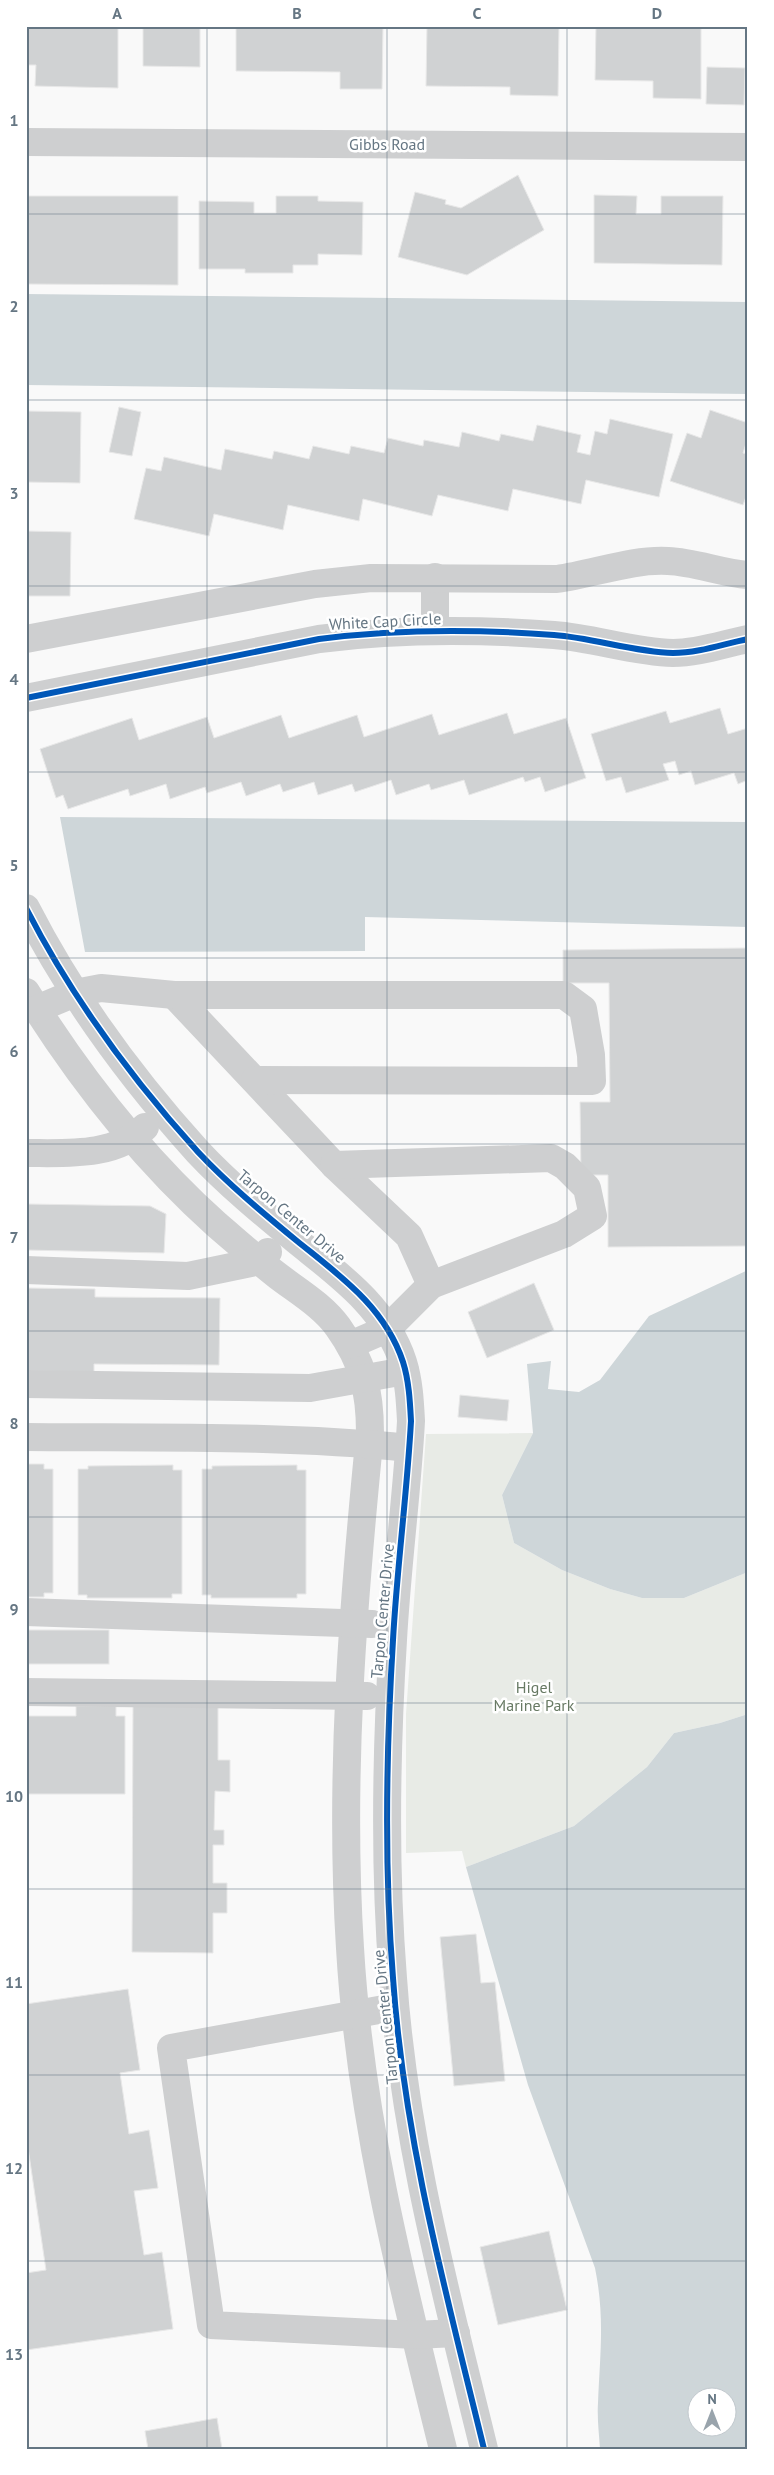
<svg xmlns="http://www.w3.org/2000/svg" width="774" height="2475" font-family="'PT Sans',sans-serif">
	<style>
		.green { fill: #e8ebe6 }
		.water { fill: #ced6d9; fill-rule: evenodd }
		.building { fill: #d0d2d3; stroke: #e8e8e8 }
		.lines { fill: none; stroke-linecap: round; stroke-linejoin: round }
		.minor { stroke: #cecfd0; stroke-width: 28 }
		.cycleway-casing { stroke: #fff; stroke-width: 9 }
		.cycleway { stroke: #0057b8; stroke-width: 6 }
		.grid { fill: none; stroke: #657683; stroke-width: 1; stroke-opacity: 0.55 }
		.labels { text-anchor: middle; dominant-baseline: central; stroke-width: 5; stroke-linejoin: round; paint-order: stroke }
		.street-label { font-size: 16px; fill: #657683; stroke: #fff }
		.park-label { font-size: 16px; fill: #687a64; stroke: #fff }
		.neatline { fill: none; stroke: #657683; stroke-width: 2 }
		.grid-label { font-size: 16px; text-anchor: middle; font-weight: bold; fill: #657683 }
	</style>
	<rect width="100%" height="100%" fill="#f9f9f9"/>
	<polygon class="green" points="533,1433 502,1495 514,1543 562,1570 610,1589 642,1598 684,1598 748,1572 748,1714 720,1723 674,1733 647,1767 574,1826 466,1867 462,1851 406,1853 406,1714 426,1434"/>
	<g class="water">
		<polygon points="26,294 748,302 748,394 26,385"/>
		<polygon points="60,817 748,822 748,927 365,917 365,951 85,952"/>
		<polygon points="748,1270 748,1572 684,1598 642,1598 610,1589 562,1570 514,1543 502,1495 533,1433 527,1364 551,1361 548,1389 579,1392 600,1380 649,1316"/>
		<path d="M748,1714v735h-148c-1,-16 -3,-31 -2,-46 2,-49 7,-86 -3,-135l-67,-183 -62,-218 108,-41 73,-59 27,-34 46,-10zM696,2398h30v30h-30z"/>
	</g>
	<g class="building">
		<polygon points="26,26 118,26 118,88 35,86 36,65 26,65"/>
		<polygon points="143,26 200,26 200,67 143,66"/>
		<polygon points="236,26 383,26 382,89 340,89 340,72 236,71"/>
		<polygon points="427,26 559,27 558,96 510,95 510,87 426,86"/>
		<polygon points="596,26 701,26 701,99 653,98 653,81 595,80"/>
		<polygon points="707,67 745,68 744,105 706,104"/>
		<polygon points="518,175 544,230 467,275 398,257 415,192 446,200 445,204 461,208"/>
		<polygon points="594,195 637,196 636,214 661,214 661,196 723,196 722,265 594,263"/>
		<polygon points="26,196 178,196 178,285 26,284"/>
		<polygon points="276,196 318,196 318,201 363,202 362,255 318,254 318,265 293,265 293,273 245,273 245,269 199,269 199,201 254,202 254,213 276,213"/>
		<polygon points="119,407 141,412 132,456 109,452"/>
		<polygon points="710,410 748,423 748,437 743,453 748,454 748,491 743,505 670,481 687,433 701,438"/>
		<polygon points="26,411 81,412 80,483 26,482"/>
		<polygon points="610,419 673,434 659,497 586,480 581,504 513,489 508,511 438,495 432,516 363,499 359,521 288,505 283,530 214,514 209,536 134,519 146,468 161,471 164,457 221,470 225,449 272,459 274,451 309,459 313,446 349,454 351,446 384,453 388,438 423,446 424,440 459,447 462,432 499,441 501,434 533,441 537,425 581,435 577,452 590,455 595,431 607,434"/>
		<polygon points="26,531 71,532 70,596 26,596"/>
		<polygon points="720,708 728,734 748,728 748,780 738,784 734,773 695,785 691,771 679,775 675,761 663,764 669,780 626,793 621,777 606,781 591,734 666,711 670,723"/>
		<polygon points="507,713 514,734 566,718 586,778 545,792 540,777 525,782 523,777 469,795 464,780 431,790 429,784 396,795 391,780 355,792 352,784 318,795 314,782 283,792 280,784 246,796 241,782 207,793 205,787 170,799 166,784 130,796 128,789 68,809 63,795 56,798 40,749 132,718 139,740 207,717 214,738 281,715 289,738 357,715 364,737 432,714 439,735"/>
		<polygon points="748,948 748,1246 608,1247 608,1175 581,1175 580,1102 610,1102 609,983 563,983 563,950"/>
		<polygon points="26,1204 150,1206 166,1214 164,1253 26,1250"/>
		<polygon points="534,1283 554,1330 487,1358 468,1312"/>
		<polygon points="26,1288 95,1289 95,1297 220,1298 219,1365 94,1364 94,1372 26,1371"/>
		<polygon points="460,1395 509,1400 507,1421 458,1417"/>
		<polygon points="26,1464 44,1464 44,1469 53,1469 53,1593 44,1593 44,1597 26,1597"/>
		<polygon points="173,1465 173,1470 182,1470 182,1594 172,1594 172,1598 87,1598 87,1595 78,1595 78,1469 88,1469 88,1466"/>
		<polygon points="297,1465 297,1470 306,1470 306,1594 297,1594 297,1598 211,1598 211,1595 202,1595 202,1469 212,1469 212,1466"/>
		<rect x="26" y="1630" width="83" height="34"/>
		<polygon points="133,1704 218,1705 218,1760 230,1760 230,1792 215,1791 214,1830 224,1830 224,1845 213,1845 213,1883 227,1883 227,1913 213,1913 213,1953 132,1952"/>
		<polygon points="76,1706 116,1706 116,1716 125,1716 125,1794 26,1794 26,1716 76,1716"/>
		<polygon points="476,1934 481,1983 495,1982 505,2081 454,2086 440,1937"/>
		<polygon points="128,1989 140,2070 120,2073 129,2134 149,2130 158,2188 134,2191 144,2255 162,2252 173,2329 26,2350 26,2273 46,2270 26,2134 26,2004"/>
		<polygon points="549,2231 567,2310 498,2325 480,2247"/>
		<polygon points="217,2418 222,2449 148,2449 145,2431"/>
	</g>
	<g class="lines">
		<g class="minor">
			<polyline points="26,142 748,147"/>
			<polyline points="435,577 435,631"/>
			<path d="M26,639l289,-55 56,-6 186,1c37,-5 74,-20 111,-18 27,1 53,12 80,14"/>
			<path d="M26,698l293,-59c78,-10 156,-10 235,-4 40,3 79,17 119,18 26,0 50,-9 75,-14"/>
			<path d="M26,908c46,90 105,170 172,244 30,32 65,61 99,89 42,34 88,66 106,121 6,19 7,40 8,59 -4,73 -14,146 -18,219 -7,113 -9,226 0,338 11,161 53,315 91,471"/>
			<path d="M26,992c53,85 116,166 191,233 20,17 40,35 61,51 21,16 45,30 60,51 25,35 32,64 32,106 -17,171 -31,343 -20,515 10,171 52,335 93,501"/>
			<polyline points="174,995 334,1165 409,1236 431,1285"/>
			<polyline points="37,1009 75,993 101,988 174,995 564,995 583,1009 591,1055 592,1081 255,1080"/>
			<path d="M26,1153c41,0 89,4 119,-26"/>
			<polyline points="334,1165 551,1158 565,1166 587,1188 593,1216 564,1234 431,1285 387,1329 350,1345"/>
			<polyline points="26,1270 188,1276 260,1261 268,1252"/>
			<polyline points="26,1384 310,1388 405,1371"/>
			<path d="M26,1437c128,1 256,-2 383,11"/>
			<polyline points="26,1612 372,1624"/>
			<polyline points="26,1692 367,1696"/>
			<polyline points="395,2007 171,2048 211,2325 415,2335 456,2333"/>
		</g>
		<g class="cycleway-casing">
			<g id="cycleway">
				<path d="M26,698l293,-59c78,-10 156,-10 235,-4 40,3 79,17 119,18 26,0 50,-9 75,-14"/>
				<path d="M26,908c46,90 105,170 172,244 30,32 65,61 99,89 42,34 88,66 106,121 6,19 7,40 8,59 -4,73 -14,146 -18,219 -7,113 -9,226 0,338 11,161 53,315 91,471"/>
			</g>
		</g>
		<use href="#cycleway" class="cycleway"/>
	</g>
	<path class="grid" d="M207,26v2423M387,26v2423M567,26v2423M26,214h722M26,400h722M26,586h722M26,772h722M26,958h722M26,1144h722M26,1331h722M26,1517h722M26,1703h722M26,1889h722M26,2075h722M26,2261h722"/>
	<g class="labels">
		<g class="street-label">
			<text x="387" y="144">Gibbs Road</text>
			<text transform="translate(385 621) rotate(-3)">White Cap Circle</text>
			<text transform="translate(292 1216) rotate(40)">Tarpon Center Drive</text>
			<text transform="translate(382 1611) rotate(-85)">Tarpon Center Drive</text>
			<text transform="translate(385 2017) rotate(-96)">Tarpon Center Drive</text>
		</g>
		<g class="park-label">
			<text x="534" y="1687">Higel<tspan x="534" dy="18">Marine Park</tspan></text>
		</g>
	</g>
	<rect width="774" height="2475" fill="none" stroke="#ffffff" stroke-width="55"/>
	<g transform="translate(712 2412)"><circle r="24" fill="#ffffff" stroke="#c1c8cd"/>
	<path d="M0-4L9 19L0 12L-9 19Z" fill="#99a4ac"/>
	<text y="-8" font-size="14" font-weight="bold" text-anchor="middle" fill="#657683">N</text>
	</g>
	<rect x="28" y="28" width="718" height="2420" class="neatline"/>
	<g class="grid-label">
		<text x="117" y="19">A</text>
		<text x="297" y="19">B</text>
		<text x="477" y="19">C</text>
		<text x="657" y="19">D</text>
		<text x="14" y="126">1</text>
		<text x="14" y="312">2</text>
		<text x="14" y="499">3</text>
		<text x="14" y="685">4</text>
		<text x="14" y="871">5</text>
		<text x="14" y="1057">6</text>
		<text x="14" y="1243">7</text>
		<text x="14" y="1429">8</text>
		<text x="14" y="1615">9</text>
		<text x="14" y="1802">10</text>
		<text x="14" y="1988">11</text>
		<text x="14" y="2174">12</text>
		<text x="14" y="2360">13</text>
	</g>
</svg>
